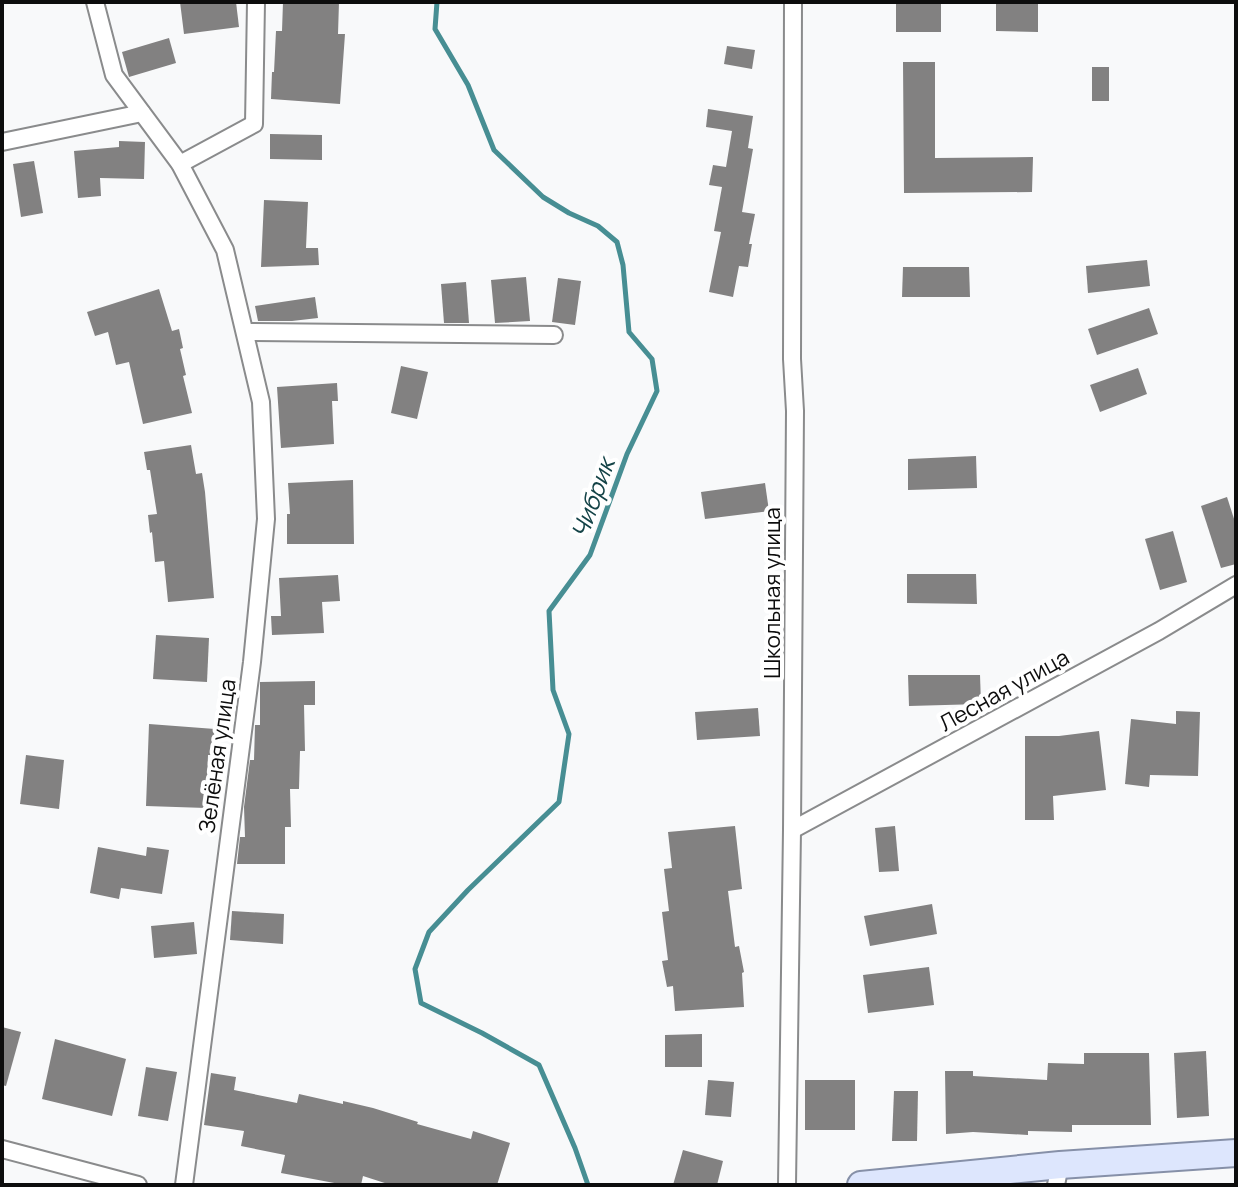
<svg xmlns="http://www.w3.org/2000/svg" width="1238" height="1187" font-family="Manrope,sans-serif">
	<style>
		.lines { fill: none; stroke-linecap: round; stroke-linejoin: round }
		.stream { stroke: #478e93; stroke-width: 5 }
		.building { fill: #828181 }
		.street-casing { stroke: #8a8b8c; stroke-width: 20 }
		.primary-casing { stroke: #8690a8; stroke-width: 30 }
		.street { stroke: #fff; stroke-width: 16 }
		.primary { stroke: #dde6fd; stroke-width: 26 }
		.labels { text-anchor: middle; dominant-baseline: central; stroke-width: 8; stroke-linejoin: round; paint-order: stroke }
		.street-label { font-size: 22px; fill: #0d0d0d; stroke: #fff }
		.water-label { font-size: 24px; font-style: italic; fill: #144347; stroke: #fff }
	</style>
	<rect width="100%" height="100%" fill="#f8f9fa"/>
	<g class="lines">
		<polyline class="stream" points="437,2 435,29 468,85 494,150 543,197 569,213 598,226 617,242 623,265 629,332 652,359 657,391 627,454 590,555 549,611 553,690 569,734 559,802 468,890 429,932 415,969 421,1003 482,1033 539,1065 575,1148 588,1185"/>
	</g>
	<g class="building">
		<polygon points="180,2 236,2 239,27 184,34"/>
		<polygon points="283,2 339,2 338,34 345,34 340,104 271,99 272,72 274,72 276,31 282,31"/>
		<rect x="896" y="2" width="45" height="30"/>
		<polygon points="996,2 1038,2 1038,32 996,31"/>
		<polygon points="169,38 176,63 129,77 122,52"/>
		<polygon points="727,46 755,50 752,69 724,64"/>
		<polygon points="903,62 935,62 935,158 1033,157 1032,192 904,193"/>
		<rect x="1092" y="67" width="17" height="34"/>
		<polygon points="708,109 753,116 748,148 753,149 742,212 755,214 749,244 752,244 748,267 739,266 733,297 709,292 721,232 714,231 722,187 709,185 713,165 726,167 732,131 706,127"/>
		<polygon points="270,134 322,135 322,160 270,159"/>
		<polygon points="119,141 145,142 144,179 100,178 101,196 78,198 74,151 119,147"/>
		<polygon points="34,161 43,213 21,217 13,164"/>
		<polygon points="264,200 308,202 306,248 318,248 319,265 261,267"/>
		<polygon points="1147,260 1150,286 1088,293 1086,266"/>
		<polygon points="903,267 969,267 970,297 902,297"/>
		<polygon points="526,277 530,321 495,323 491,280"/>
		<polygon points="558,278 581,281 575,325 552,322"/>
		<polygon points="466,282 469,323 444,323 441,284"/>
		<polygon points="159,289 172,331 179,329 183,348 180,349 186,375 183,376 192,413 143,424 129,362 116,365 108,332 95,336 87,312"/>
		<polygon points="315,297 318,318 292,321 258,321 255,306"/>
		<polygon points="1149,308 1158,334 1097,355 1088,329"/>
		<polygon points="401,366 428,372 417,419 391,413"/>
		<polygon points="1138,368 1147,394 1100,412 1090,385"/>
		<polygon points="337,383 338,401 332,401 334,444 281,448 277,387"/>
		<polygon points="191,445 196,474 202,473 205,492 214,598 168,602 164,561 155,562 152,532 150,533 148,515 157,514 150,470 147,470 144,452"/>
		<polygon points="976,456 977,488 908,490 908,459"/>
		<polygon points="353,480 354,544 287,544 287,514 290,514 288,483"/>
		<polygon points="765,483 769,511 705,519 701,492"/>
		<polygon points="1227,497 1236,525 1236,564 1221,568 1201,506"/>
		<polygon points="1173,531 1187,582 1160,590 1145,539"/>
		<polygon points="907,574 976,574 977,604 907,603"/>
		<polygon points="338,575 340,601 322,602 324,633 272,635 271,616 281,616 279,578"/>
		<polygon points="156,635 209,638 207,682 153,679"/>
		<polygon points="908,675 980,675 981,704 909,706"/>
		<polygon points="315,681 315,705 304,705 305,751 300,751 299,789 290,789 291,827 285,827 285,864 237,864 240,837 245,837 244,807 250,760 254,760 255,725 260,725 260,682"/>
		<polygon points="758,708 760,736 697,740 695,712"/>
		<polygon points="1176,711 1200,712 1198,776 1150,775 1149,787 1125,784 1131,719 1176,724"/>
		<polygon points="149,724 215,729 213,755 208,755 206,808 146,806"/>
		<polygon points="1099,731 1106,790 1053,796 1054,820 1025,820 1025,736 1059,736"/>
		<polygon points="26,755 64,760 59,809 20,804"/>
		<polygon points="735,826 742,889 728,891 735,947 739,946 744,972 742,973 744,1007 675,1011 673,986 667,987 662,961 668,960 662,912 669,911 664,869 672,868 668,832"/>
		<polygon points="895,826 899,871 879,872 875,828"/>
		<polygon points="98,847 146,856 147,847 169,850 162,894 121,888 119,899 90,893"/>
		<polygon points="932,904 937,934 870,946 864,916"/>
		<polygon points="232,911 284,914 283,944 230,940"/>
		<polygon points="194,922 197,954 154,958 151,926"/>
		<polygon points="929,967 934,1005 868,1013 863,975"/>
		<polygon points="2,1027 21,1032 6,1086 2,1085"/>
		<polygon points="702,1034 702,1067 665,1067 665,1035"/>
		<polygon points="55,1039 126,1059 112,1116 42,1099"/>
		<polygon points="1206,1051 1209,1116 1177,1118 1174,1053"/>
		<polygon points="1084,1053 1149,1053 1151,1125 1072,1125 1072,1132 1028,1131 1028,1135 973,1132 946,1134 945,1071 973,1071 973,1076 1047,1080 1048,1063 1084,1064"/>
		<polygon points="146,1067 177,1072 168,1121 138,1116"/>
		<polygon points="211,1073 236,1077 234,1090 297,1103 299,1094 343,1104 343,1101 373,1108 418,1122 417,1124 471,1139 473,1131 510,1143 497,1185 391,1185 363,1176 361,1185 345,1185 281,1173 285,1155 241,1146 244,1131 204,1125"/>
		<polygon points="708,1080 734,1082 731,1117 705,1115"/>
		<rect x="805" y="1080" width="50" height="50"/>
		<polygon points="894,1091 918,1091 917,1141 892,1141"/>
		<polygon points="683,1150 723,1161 717,1185 673,1185"/>
	</g>
	<g class="lines">
		<g class="street-casing">
			<g id="street">
				<polyline points="95,2 114,75 180,164 225,250 261,402 266,519 252,662 184,1185"/>
				<polyline points="2,142 142,113"/>
				<polyline points="180,164 254,124 256,2"/>
				<polyline points="245,332 554,335"/>
				<polyline points="792,830 1159,631 1236,585"/>
				<polyline points="2,1149 138,1185"/>
				<polyline points="787,1185 792,830 795,411 792,359 793,2"/>
				<polyline points="1056,1185 1060,1165"/>
			</g>
		</g>
		<g class="primary-casing">
			<polyline id="primary" points="861,1185 1060,1165 1236,1153"/>
		</g>
		<use href="#street" class="street"/>
		<use href="#primary" class="primary"/>
	</g>
	<g class="labels">
		<g class="street-label">
			<text transform="translate(772 593) rotate(-90)">Школьная улица</text>
			<text transform="translate(1004 690) rotate(-29)">Лесная улица</text>
			<text transform="translate(217 756) rotate(-82)">Зелёная улица</text>
		</g>
		<g class="water-label">
			<text transform="translate(592 498) rotate(-70)">Чибрик</text>
		</g>
	</g>
	<rect width="1238" height="1187" fill="none" stroke="#0d0d0d" stroke-width="8"/>
</svg>
